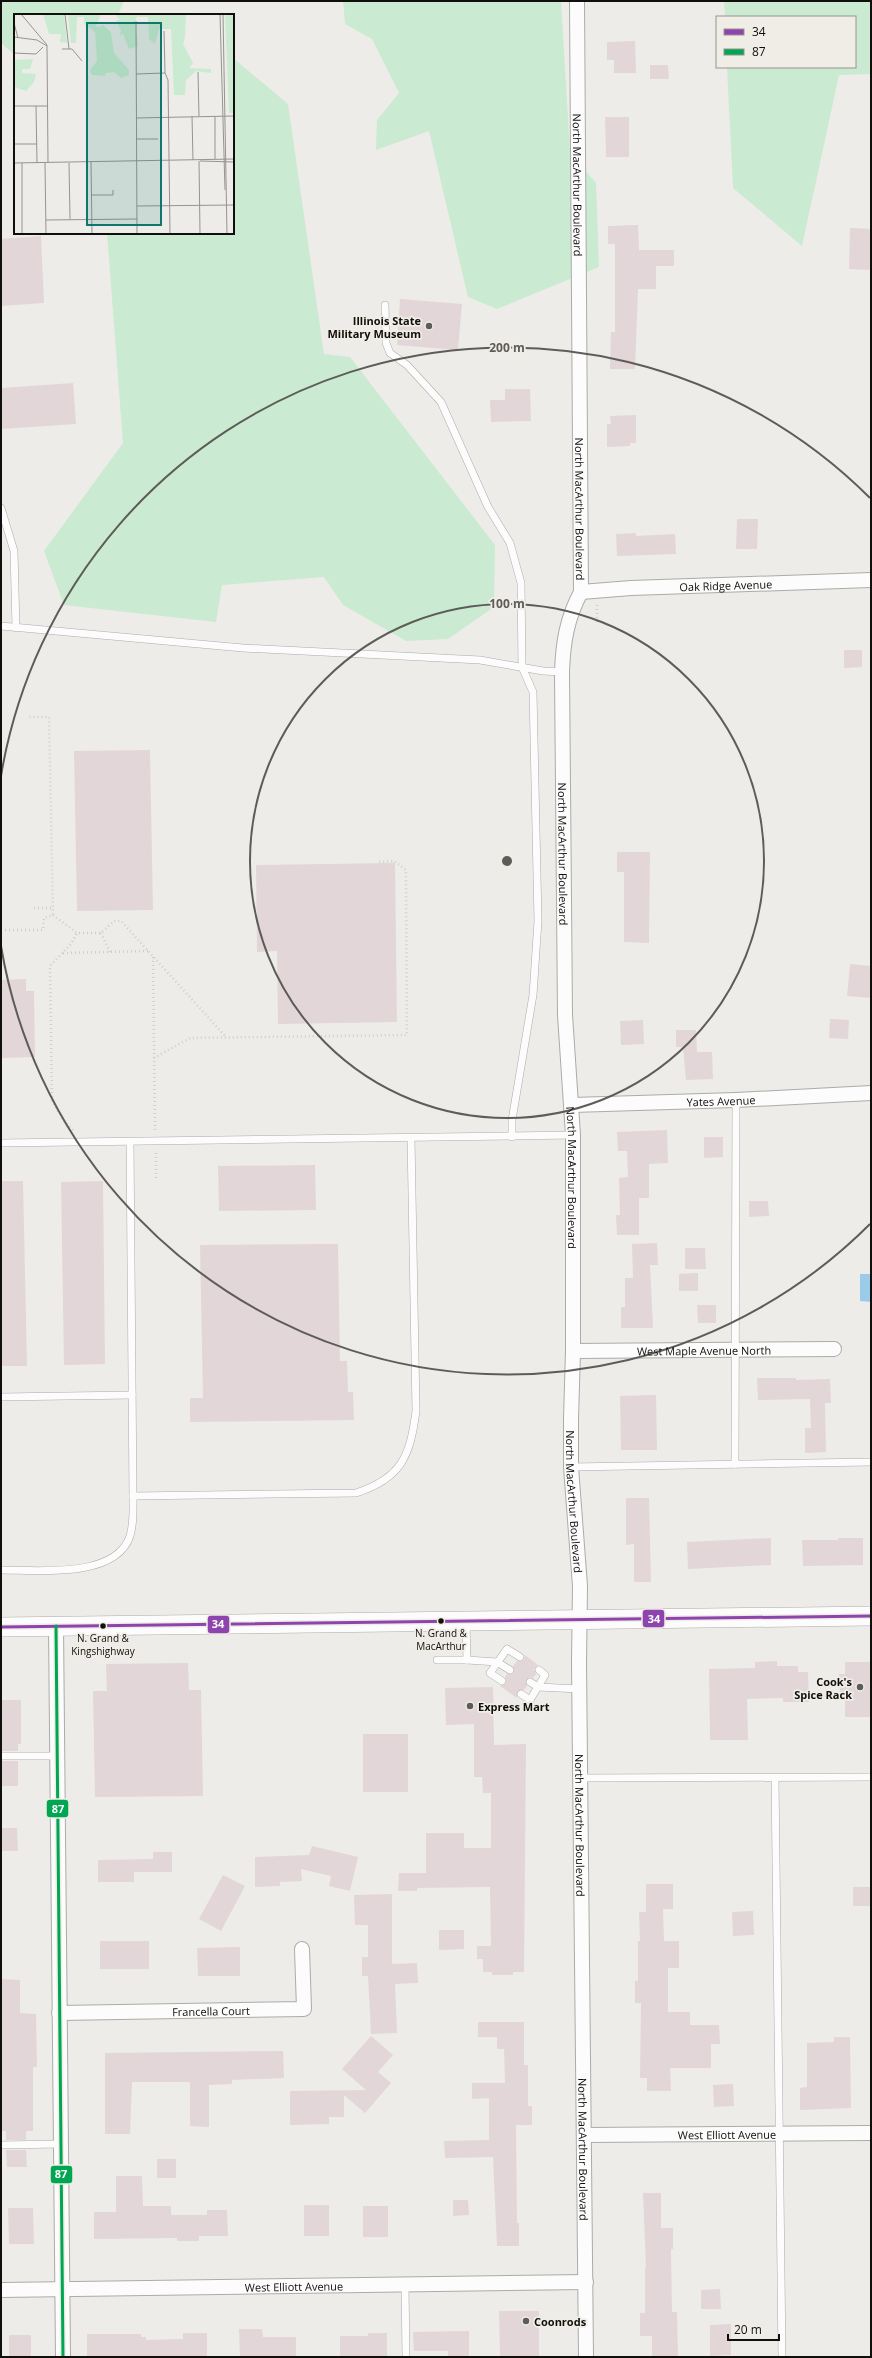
<svg xmlns="http://www.w3.org/2000/svg" width="872" height="2358" font-family="'Open Sans',sans-serif">
	<style>
		.green { fill: #caead1 }
		.water { fill: #9acce9 }
		.building { fill: #e2d6d8 }
		.lines { fill: none; stroke-linecap: round; stroke-linejoin: round }
		.service-casing { stroke: #acaba8; stroke-width: 8 }
		.minor-casing { stroke: #acaba8; stroke-width: 16 }
		.secondary-casing { stroke: #acaba8; stroke-width: 20 }
		.path { stroke: #cfcecd; stroke-width: 2.5; stroke-dasharray: 1 3; stroke-linecap: butt }
		.service { stroke: #fcfcfc; stroke-width: 7 }
		.minor { stroke: #fcfcfc; stroke-width: 14 }
		.secondary { stroke: #fcfcfc; stroke-width: 19 }
		.bus-1-casing { stroke: #f0ede6; stroke-width: 6 }
		.bus-2-casing { stroke: #f0ede6; stroke-width: 6 }
		.bus-1 { stroke: #8e44ad; stroke-width: 3 }
		.bus-2 { stroke: #00a651; stroke-width: 3 }
		.ring { fill: none; stroke: #5e5c59; stroke-width: 2 }
		.poi-dot { fill: #5e5c59; stroke: #f0ede6; stroke-width: 1.5 }
		.bus-dot { fill: #100f0c; stroke: #f0ede6; stroke-width: 1.5 }
		.labels { text-anchor: middle; dominant-baseline: central; stroke-width: 3.5; stroke-linejoin: round; paint-order: stroke }
		.bus-label { font-size: 10px; fill: #100f0c; stroke: #f0ede6 }
		.street-label { font-size: 11px; fill: #100f0c; stroke: #f0ede6 }
		.poi-label { font-size: 11px; font-weight: bold; fill: #100f0c; stroke: #f0ede6; text-anchor: end }
		.inset-road { fill: none; stroke: #959490; stroke-width: 1 }
		.view { fill: #0f766e; fill-opacity: 0.15; stroke: #0f766e; stroke-width: 2 }
		.inset-edge { fill: none; stroke: #100f0c; stroke-width: 2 }
		.centre { fill: #5e5c59; stroke: #f0ede6; stroke-width: 2 }
		.ring-label { font-size: 12px; text-anchor: middle; font-weight: bold; fill: #5e5c59; stroke: #f0ede6; stroke-width: 3.5; stroke-linejoin: round; paint-order: stroke }
		.line-badge { stroke: #f0ede6; stroke-width: 1.5 }
		.badge-label { font-size: 11px; text-anchor: middle; font-weight: bold; fill: #fff }
	</style>
	<rect width="100%" height="100%" fill="#eeece8"/>
	<g class="green">
		<polygon points="1,1 124,1 118,15 15,15 15,55 1,43"/>
		<polygon points="343,1 561,1 570,152 596,183 599,267 497,309 468,297 429,131 376,150 377,120 399,93 372,39 345,24"/>
		<polygon points="724,1 871,1 871,74 839,75 802,246 733,188 727,67 855,67 855,17 725,17"/>
		<polygon points="233,58 288,104 324,354 350,357 495,545 494,607 448,639 406,641 343,605 324,577 222,585 216,622 64,605 44,551 123,443 107,233 233,233"/>
	</g>
	<polygon class="water" points="860,1274 871,1274 871,1302 860,1301"/>
	<g class="building">
		<polygon points="635,41 636,73 614,73 614,60 607,60 607,42"/>
		<polygon points="650,65 668,65 669,79 650,79"/>
		<polygon points="605,117 629,117 629,157 606,157"/>
		<polygon points="638,225 639,250 674,250 674,266 656,266 656,289 638,289 635,369 610,369 611,332 615,332 615,244 608,244 608,226"/>
		<polygon points="850,228 871,229 871,270 849,269"/>
		<polygon points="41,236 44,303 1,306 1,239"/>
		<polygon points="400,299 462,304 458,350 397,345"/>
		<polygon points="73,383 76,424 1,429 1,388"/>
		<polygon points="505,389 530,389 531,421 491,422 490,400 505,400"/>
		<polygon points="636,415 636,443 630,443 630,446 607,447 607,424 611,424 610,416"/>
		<polygon points="737,519 758,519 757,549 736,549"/>
		<polygon points="636,533 636,536 675,534 676,554 617,556 616,534"/>
		<polygon points="844,650 862,650 862,667 844,668"/>
		<polygon points="150,750 153,910 77,911 74,751"/>
		<polygon points="617,852 650,852 649,943 624,942 624,872 617,872"/>
		<polygon points="395,863 397,1022 278,1024 277,951 257,952 256,865"/>
		<polygon points="850,964 871,966 871,998 847,996"/>
		<polygon points="26,979 26,991 34,991 35,1057 1,1058 1,980"/>
		<polygon points="830,1019 849,1020 848,1039 829,1038"/>
		<polygon points="643,1020 644,1044 621,1045 620,1021"/>
		<polygon points="676,1030 696,1030 697,1052 712,1052 713,1079 686,1080 683,1047 676,1047"/>
		<polygon points="667,1130 668,1163 649,1164 649,1198 639,1198 639,1235 617,1235 616,1215 620,1215 619,1178 628,1177 627,1151 618,1151 617,1132"/>
		<polygon points="704,1137 723,1137 723,1157 704,1158"/>
		<polygon points="315,1165 316,1210 219,1211 218,1166"/>
		<polygon points="1,1181 23,1181 27,1366 1,1366"/>
		<polygon points="103,1181 105,1364 64,1365 61,1182"/>
		<polygon points="749,1201 768,1201 769,1216 749,1217"/>
		<polygon points="657,1243 658,1265 650,1265 653,1328 621,1328 621,1307 625,1307 625,1278 633,1278 632,1244"/>
		<polygon points="338,1244 340,1361 347,1361 348,1392 353,1392 354,1420 190,1422 190,1398 203,1398 200,1245"/>
		<polygon points="685,1248 705,1248 706,1269 685,1269"/>
		<polygon points="698,1273 698,1291 679,1291 679,1274"/>
		<polygon points="697,1305 716,1305 716,1323 698,1323"/>
		<polygon points="757,1378 796,1378 796,1380 830,1379 831,1403 825,1403 826,1452 805,1453 805,1428 811,1428 810,1399 758,1400"/>
		<polygon points="656,1395 657,1450 621,1450 620,1396"/>
		<polygon points="626,1498 649,1498 651,1582 634,1582 634,1544 626,1545"/>
		<polygon points="771,1538 771,1565 688,1569 687,1542"/>
		<polygon points="838,1538 863,1538 863,1565 803,1566 802,1540 838,1540"/>
		<polygon points="525,1655 538,1665 534,1669 536,1674 533,1678 530,1677 526,1680 527,1686 524,1690 517,1692 517,1698 500,1686 506,1684 505,1677 507,1674 514,1673 513,1666 517,1661 524,1660"/>
		<polygon points="777,1661 777,1666 798,1666 798,1672 808,1672 809,1702 783,1702 783,1698 747,1699 748,1740 710,1740 709,1669 755,1668 755,1662"/>
		<polygon points="845,1662 871,1662 871,1717 845,1717 845,1692 840,1692 839,1674 845,1674"/>
		<polygon points="188,1663 189,1690 201,1690 203,1796 95,1797 93,1691 107,1691 106,1664"/>
		<polygon points="493,1687 494,1745 526,1744 524,1972 513,1972 513,1975 492,1975 492,1972 483,1972 483,1959 477,1959 477,1946 491,1946 490,1887 417,1888 417,1891 398,1891 399,1873 426,1873 426,1833 464,1833 464,1848 491,1848 491,1793 483,1793 482,1777 474,1777 474,1724 446,1725 445,1688"/>
		<polygon points="1,1700 21,1700 21,1744 18,1744 18,1751 1,1751"/>
		<rect x="363" y="1734" width="45" height="58"/>
		<rect x="1" y="1761" width="17" height="25"/>
		<polygon points="1,1828 17,1828 18,1851 1,1851"/>
		<polygon points="312,1846 358,1857 350,1891 329,1886 331,1876 301,1869 302,1881 280,1882 280,1886 255,1887 255,1857 309,1855"/>
		<polygon points="153,1852 172,1852 172,1872 134,1872 134,1882 98,1882 98,1860 153,1859"/>
		<polygon points="223,1875 245,1886 221,1931 199,1919"/>
		<polygon points="646,1884 673,1884 673,1909 663,1909 664,1941 679,1941 679,1968 668,1968 668,2012 690,2012 690,2025 719,2025 720,2044 711,2044 711,2068 670,2068 671,2091 647,2091 647,2078 640,2078 641,2003 635,2003 635,1981 638,1981 638,1941 640,1941 639,1912 646,1912"/>
		<rect x="853" y="1887" width="18" height="19"/>
		<polygon points="392,1894 392,1964 417,1963 418,1983 395,1984 397,2033 371,2034 368,1976 362,1976 362,1957 368,1957 368,1925 355,1925 354,1895"/>
		<polygon points="753,1911 754,1935 733,1936 732,1912"/>
		<polygon points="439,1930 464,1930 464,1949 439,1950"/>
		<rect x="100" y="1941" width="49" height="28"/>
		<polygon points="240,1947 240,1976 198,1976 197,1948"/>
		<polygon points="1,1979 20,1980 20,2013 36,2014 37,2067 33,2067 33,2131 26,2131 26,2140 6,2140 6,2131 1,2131"/>
		<polygon points="478,2022 524,2022 524,2065 528,2065 528,2106 532,2106 532,2125 516,2125 517,2223 519,2223 519,2246 497,2246 493,2157 445,2158 444,2141 489,2140 489,2098 472,2099 472,2083 505,2083 504,2049 497,2049 497,2037 478,2037"/>
		<polygon points="371,2036 393,2055 378,2072 391,2083 365,2113 344,2095 344,2117 329,2117 329,2124 290,2125 290,2091 366,2090 342,2069"/>
		<polygon points="834,2037 850,2037 851,2108 800,2110 800,2088 807,2087 807,2043 834,2042"/>
		<polygon points="283,2051 284,2078 232,2080 232,2084 209,2085 209,2127 190,2126 190,2082 132,2082 130,2134 105,2134 105,2053"/>
		<polygon points="733,2084 734,2106 714,2107 713,2085"/>
		<polygon points="6,2150 26,2150 27,2167 7,2167"/>
		<rect x="157" y="2159" width="19" height="19"/>
		<polygon points="116,2176 142,2176 143,2206 171,2206 171,2215 207,2215 207,2210 227,2210 228,2236 199,2236 199,2241 177,2241 177,2238 94,2239 94,2212 116,2212"/>
		<polygon points="643,2193 661,2193 661,2228 673,2228 673,2249 671,2249 672,2312 677,2312 678,2357 652,2357 652,2336 640,2336 640,2313 645,2313 645,2268 646,2268"/>
		<polygon points="453,2200 468,2200 469,2215 453,2216"/>
		<rect x="304" y="2205" width="25" height="31"/>
		<rect x="363" y="2206" width="25" height="31"/>
		<polygon points="8,2208 33,2208 34,2244 9,2244"/>
		<polygon points="720,2289 721,2309 701,2309 701,2290"/>
		<polygon points="499,2311 539,2311 539,2357 500,2357"/>
		<polygon points="731,2324 731,2355 710,2356 710,2325"/>
		<polygon points="239,2329 262,2329 263,2337 296,2337 296,2357 240,2357"/>
		<polygon points="469,2331 469,2357 448,2357 448,2351 414,2351 413,2332"/>
		<polygon points="183,2333 207,2333 207,2357 87,2357 87,2334 141,2334 141,2337 146,2337 146,2340 183,2339"/>
		<polygon points="368,2333 387,2333 387,2357 340,2357 340,2336 368,2336"/>
		<rect x="9" y="2335" width="22" height="22"/>
	</g>
	<g class="lines">
		<g class="service-casing">
			<g id="service">
				<polyline points="385,305 386,343 390,353 407,365 441,402 488,507 510,543 521,583 522,667 533,692 538,921 533,995 512,1120 512,1137"/>
				<polyline points="1,508 14,551 16,628"/>
				<polyline points="1,626 243,648 480,660 543,671 562,672"/>
				<polyline points="1,1143 573,1135"/>
				<polyline points="1,1397 132,1395"/>
				<polyline points="735,1464 736,1100"/>
				<polyline points="571,1467 871,1462"/>
				<path d="M133,1496l223,-3c46,-15 54,-37 60,-82l-5,-273"/>
				<path d="M1,1570c36,0 115,9 129,-34 4,-13 3,-28 3,-40l-3,-354"/>
				<polyline points="437,1660 467,1660 466,1622"/>
				<polyline points="467,1660 497,1662 510,1670"/>
				<polyline points="502,1681 490,1673 507,1649 520,1657"/>
				<polyline points="530,1682 538,1687 579,1689"/>
				<polyline points="521,1694 530,1700 545,1675 539,1670"/>
				<polyline points="1,1756 57,1756"/>
				<polyline points="581,1778 871,1777"/>
				<polyline points="775,1778 782,2357"/>
				<polyline points="1,2145 60,2144"/>
				<polyline points="405,2286 406,2357"/>
			</g>
		</g>
		<g class="minor-casing">
			<g id="minor">
				<path id="s1" d="M577,1l4,591c-14,26 -18,50 -19,80l3,343 8,120v216l-2,68v48l9,119 -1,77 7,694"/>
				<path id="s2" d="M581,592l50,-4 240,-8"/>
				<path id="s3" d="M572,1105l164,-5 135,-7"/>
				<path id="s4" d="M573,1351l261,-2"/>
				<polyline points="56,1626 63,2357"/>
				<path id="s5" d="M59,2013l245,-4 -2,-60"/>
				<path id="s6" d="M584,2135l287,-2"/>
				<path id="s7" d="M1,2290l585,-8"/>
			</g>
		</g>
		<g class="secondary-casing">
			<polyline id="secondary" points="1,1627 871,1616"/>
		</g>
		<g class="path">
			<polyline points="597,605 597,623"/>
			<polyline points="1,717 2,717"/>
			<polyline points="1,908 2,908"/>
			<polyline points="34,908 52,908"/>
			<polyline points="53,915 77,933 101,933 114,921 121,921 226,1037"/>
			<polyline points="1,930 43,930 44,918 53,915 49,717 29,717"/>
			<polyline points="101,933 110,952"/>
			<polyline points="63,953 148,951"/>
			<polyline points="153,957 155,1130"/>
			<polyline points="154,1058 190,1038 407,1035 406,870 394,861 379,862"/>
			<polyline points="73,1130 63,1120 52,1101 50,966 71,944 77,933"/>
			<polyline points="156,1153 156,1178"/>
		</g>
		<use href="#service" class="service"/>
		<use href="#minor" class="minor"/>
		<use href="#secondary" class="secondary"/>
		<g class="bus-1-casing">
			<polyline id="bus-1" points="1,1627 871,1616"/>
		</g>
		<g class="bus-2-casing">
			<polyline id="bus-2" points="56,1626 63,2357"/>
		</g>
		<use href="#bus-1" class="bus-1"/>
		<use href="#bus-2" class="bus-2"/>
	</g>
	<g class="ring">
		<circle cx="507" cy="861" r="257"/>
		<path d="M870 1224A513 513 0 0 1 1 946M1 776A513 513 0 0 1 870 498"/>
	</g>
	<g class="poi-dot">
		<circle cx="429" cy="326" r="4"/>
		<circle cx="860" cy="1687" r="4"/>
		<circle cx="470" cy="1706" r="4"/>
		<circle cx="526" cy="2321" r="4"/>
	</g>
	<g class="bus-dot">
		<circle cx="441" cy="1621" r="3.5"/>
		<circle cx="103" cy="1626" r="3.5"/>
	</g>
	<g class="labels">
		<g class="bus-label">
			<text x="441" y="1633">N. Grand &amp;<tspan x="441" dy="13">MacArthur</tspan></text>
			<text x="103" y="1638">N. Grand &amp;<tspan x="103" dy="13">Kingshighway</tspan></text>
		</g>
		<g class="street-label">
			<text stroke="none"><textPath href="#s1" startOffset="184">North MacArthur Boulevard</textPath></text>
			<text stroke="none"><textPath href="#s1" startOffset="508">North MacArthur Boulevard</textPath></text>
			<text stroke="none"><textPath href="#s2" startOffset="145">Oak Ridge Avenue</textPath></text>
			<text stroke="none"><textPath href="#s1" startOffset="856">North MacArthur Boulevard</textPath></text>
			<text stroke="none"><textPath href="#s3" startOffset="149">Yates Avenue</textPath></text>
			<text stroke="none"><textPath href="#s1" startOffset="1180">North MacArthur Boulevard</textPath></text>
			<text stroke="none"><textPath href="#s4" startOffset="131">West Maple Avenue North</textPath></text>
			<text stroke="none"><textPath href="#s1" startOffset="1504">North MacArthur Boulevard</textPath></text>
			<text stroke="none"><textPath href="#s1" startOffset="1828">North MacArthur Boulevard</textPath></text>
			<text stroke="none"><textPath href="#s5" startOffset="152">Francella Court</textPath></text>
			<text stroke="none"><textPath href="#s6" startOffset="143">West Elliott Avenue</textPath></text>
			<text stroke="none"><textPath href="#s1" startOffset="2152">North MacArthur Boulevard</textPath></text>
			<text stroke="none"><textPath href="#s7" startOffset="293">West Elliott Avenue</textPath></text>
		</g>
		<g class="poi-label">
			<text x="421" y="320">Illinois State<tspan x="421" dy="13">Military Museum</tspan></text>
			<text x="852" y="1681">Cook's<tspan x="852" dy="13">Spice Rack</tspan></text>
			<text x="478" y="1706" text-anchor="start">Express Mart</text>
			<text x="534" y="2321" text-anchor="start">Coonrods</text>
		</g>
	</g>
	<g transform="translate(14 14)">
		<rect width="220" height="220" fill="#eeece8"/>
		<path d="M29,0h21l3,29 -7,-1 1,-8h-12zM54,0h33l-5,12 2,1 5,-2 8,7 3,21 15,17v5l-8,3 -7,-6 -8,1 -1,3 -13,-1 -2,-5 7,-9 -2,-29 -11,-8v-7h-7l-1,26h-5zM101,0h71l-1,23 -2,7 10,19 -4,5 22,1v4l-15,-2 -10,9 -1,15h-11l-3,-66h-12l-4,15 -6,-5 -1,-22h-11l-2,4 3,25 -9,3 -6,-15 -4,2 2,-5 -5,-11h4zM211,0h9v99h-5zM19,45l-3,10h-8v4l14,1 -2,8 -8,9 -9,-3 -3,-2v-26z" fill="#caead1"/>
		<path class="inset-road" d="M7,0l26,31 1,118M51,0l4,35M206,0l5,176M209,0l4,220M122,7l1,213M0,9l4,15M150,17l1,42 3,7 2,154M0,23l23,3 10,6M48,35h10l10,12M0,39l22,1 7,-7M184,58l1,44M122,60l29,-1M0,92h33M22,92l1,57M178,102l1,44M201,103v42M122,104l98,-2M122,125h22M1,130h22M185,147l1,73M186,147l34,1M77,148l1,72M0,149l220,-4M8,149v71M31,149l1,71M55,149l1,56M78,181h21v-5M123,192l97,-1M32,206l91,-1"/>
		<path class="view" d="M73,9h74v202h-74z"/>
		<rect width="220" height="220" class="inset-edge"/>
	</g>
	<circle cx="507" cy="861" r="6" class="centre"/>
	<g class="ring-label">
		<text x="507" y="352">200 m</text>
		<text x="507" y="608">100 m</text>
	</g>
	<g class="line-badge">
		<rect x="642" y="1609" width="23" height="19" rx="4" fill="#8e44ad"/>
		<rect x="207" y="1615" width="23" height="19" rx="4" fill="#8e44ad"/>
		<rect x="46" y="1799" width="23" height="19" rx="4" fill="#00a651"/>
		<rect x="50" y="2165" width="23" height="19" rx="4" fill="#00a651"/>
	</g>
	<g class="badge-label">
		<text x="654" y="1623">34</text>
		<text x="218" y="1628">34</text>
		<text x="58" y="1813">87</text>
		<text x="61" y="2178">87</text>
	</g>
	<rect width="872" height="2358" fill="none" stroke="#100f0c" stroke-width="4"/>
	<rect x="716" y="16" width="140" height="52" fill="#f0ede6" stroke="#96948f"/>
	<rect x="724" y="29" width="20" height="6" fill="#8e44ad" stroke="#96948f"/>
	<text x="752" y="36" font-size="12" fill="#100f0c">34</text>
	<rect x="724" y="49" width="20" height="6" fill="#00a651" stroke="#96948f"/>
	<text x="752" y="56" font-size="12" fill="#100f0c">87</text>
	<path d="M728 2334v6h51v-6" fill="none" stroke="#100f0c" stroke-width="2"/>
	<text x="734" y="2334" font-size="12" fill="#100f0c" stroke="#f0ede6" stroke-width="3" paint-order="stroke">20 m</text>
</svg>
